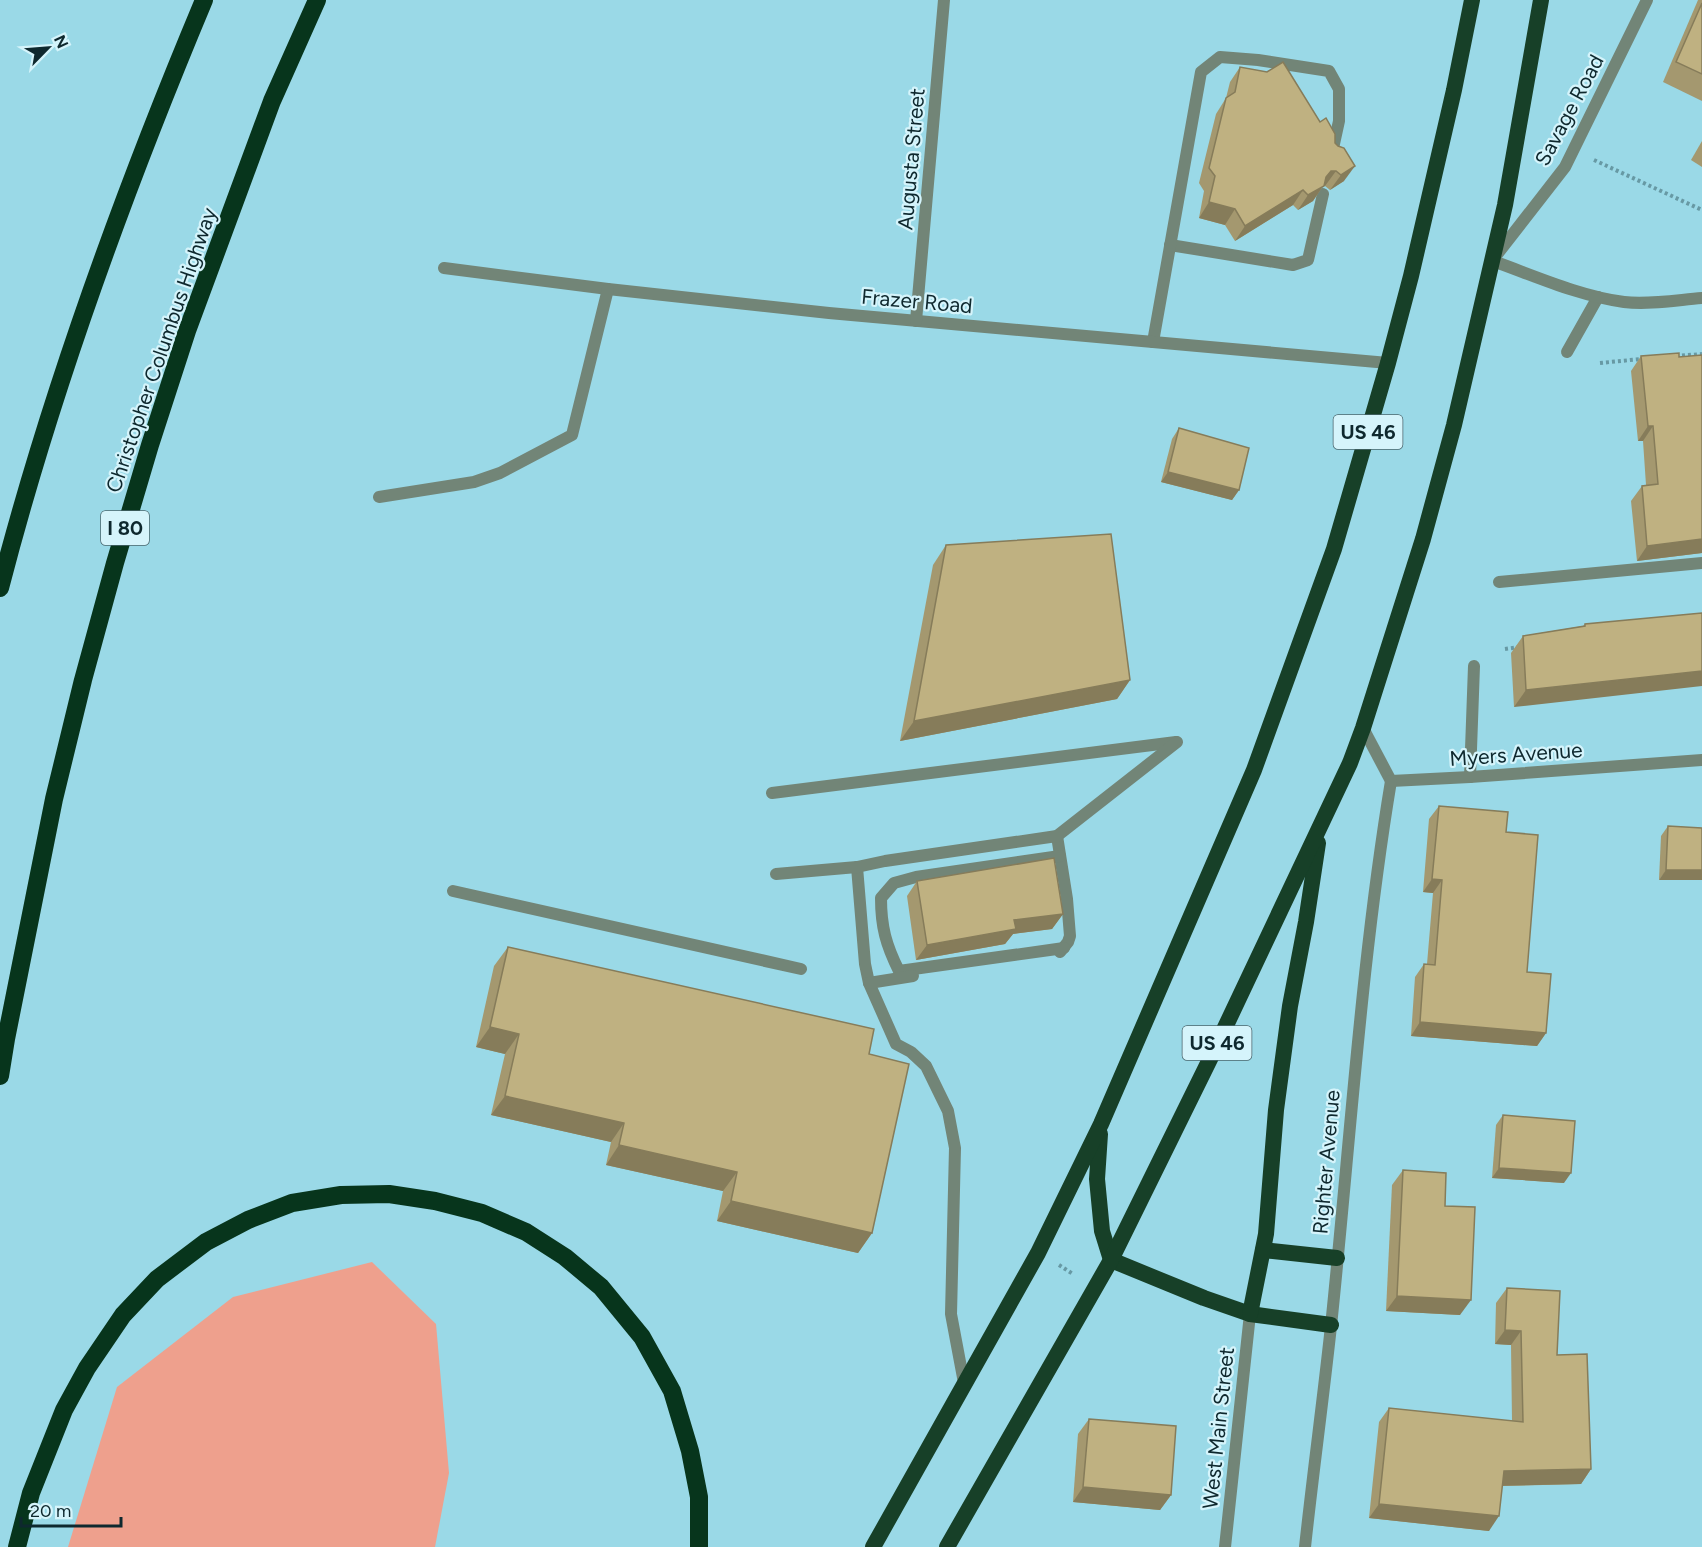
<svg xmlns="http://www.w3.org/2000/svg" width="1702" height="1547" font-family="Figtree,sans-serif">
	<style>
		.green { fill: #eea08d }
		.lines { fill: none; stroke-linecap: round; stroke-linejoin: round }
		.path { stroke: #6799a4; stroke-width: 4; stroke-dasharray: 3 3; stroke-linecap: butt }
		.service { stroke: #728577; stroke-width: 12 }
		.minor { stroke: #728577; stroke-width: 12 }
		.tertiary { stroke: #728577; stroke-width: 12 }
		.trunk { stroke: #174028; stroke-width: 16 }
		.motorway { stroke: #07351c; stroke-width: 18 }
		.wall { fill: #a4986f }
		.shaded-wall { fill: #867c5a }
		.building { fill: #bfb181; stroke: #867c5a; stroke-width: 1.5 }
		.labels { text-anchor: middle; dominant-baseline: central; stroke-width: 4.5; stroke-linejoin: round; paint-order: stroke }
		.shield { fill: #d5f4fb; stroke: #4a656c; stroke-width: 1.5 }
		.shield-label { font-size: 20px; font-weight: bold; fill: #0e282e }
		.street-label { font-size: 21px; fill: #0e282e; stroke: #d5f4fb }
	</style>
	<rect width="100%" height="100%" fill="#9ad9e7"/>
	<polygon class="green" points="372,1262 436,1324 449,1473 435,1547 68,1547 117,1387 233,1297"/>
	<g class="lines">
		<g class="path">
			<polyline points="1594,160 1702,210"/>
			<polyline points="1676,356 1702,354"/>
			<polyline points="1600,363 1641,359"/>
			<polyline points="1505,649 1519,647"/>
			<polyline points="1059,1265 1073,1274"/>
		</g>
		<g class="service">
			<polyline points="1170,245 1293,265 1308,260 1323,194"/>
			<polyline points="1153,342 1201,72 1220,57 1258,60 1329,71 1339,89 1339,121 1332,153"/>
			<polyline points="1567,352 1598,297"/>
			<polyline points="1499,582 1702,563"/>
			<polyline points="1470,777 1474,666"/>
			<polyline points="772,793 1176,742"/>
			<polyline points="1057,836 1067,899 1070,936 1068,942 1060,952"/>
			<path d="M1060,856l-144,21 -22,6 -13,15c0,29 5,47 18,73l165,-23"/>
			<polyline points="857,867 865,964 869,983 896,1044 911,1052 926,1066 948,1111 955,1148 951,1314 964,1383"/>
			<polyline points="776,874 857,867 885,861 1057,836 1177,742"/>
			<polyline points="453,891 801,969"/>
			<polyline points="869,983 913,976"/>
		</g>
		<g class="minor">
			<path d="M1493,261c42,15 86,35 131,41 25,3 53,-2 78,-4"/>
			<polyline points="444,268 608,289 829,313 1388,363"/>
			<polyline points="916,321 944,0"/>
			<polyline points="379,497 474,482 500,473 572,435 608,289"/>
			<polyline points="1363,728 1391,781"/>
			<polyline points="1391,781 1470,777 1702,760"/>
			<path d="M1305,1547c8,-74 18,-147 26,-221 19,-182 30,-364 60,-545"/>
		</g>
		<g class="tertiary">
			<polyline points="1495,257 1565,167 1647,0"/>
			<polyline points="1225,1547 1250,1314"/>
		</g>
		<g class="trunk">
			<polyline points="1100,1134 1097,1179 1102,1231 1111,1260 1204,1298 1250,1314 1331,1325"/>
			<polyline points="1263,1250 1337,1258"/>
			<polyline points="1250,1314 1266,1234 1276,1110 1290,1006 1306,922 1318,843"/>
			<polyline points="873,1547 1038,1253 1101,1124 1254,770 1334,549 1388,363 1411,276 1454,90 1472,0"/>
			<polyline points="947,1547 1111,1260 1213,1053 1350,763 1363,728 1423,539 1454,425 1505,205 1541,0"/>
		</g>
		<g class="motorway">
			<path d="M0,588c52,-201 124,-397 204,-588"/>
			<polyline points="0,1076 6,1039 54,799 83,680 115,563 150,445 187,331 272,101 317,0"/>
			<polyline points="17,1547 31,1493 64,1410 87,1368 123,1315 157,1279 206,1242 248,1220 292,1203 341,1195 389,1194 435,1201 482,1213 526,1232 565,1257 601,1287 642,1337 672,1391 690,1451 699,1497 699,1547"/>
		</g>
	</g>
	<g class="wall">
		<polygon points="1698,0 1702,0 1702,101 1663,82"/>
		<polygon points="1240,67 1320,122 1335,143 1344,181 1330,190 1325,186 1323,186 1313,201 1298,210 1293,205 1235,241 1225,225 1199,218 1204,191 1199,183 1216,114 1226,98 1230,82"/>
		<polygon points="1702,141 1702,167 1691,160"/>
		<polygon points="1702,355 1702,553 1637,561 1631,501 1642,486 1646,485 1643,441 1638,441 1631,371 1641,356 1679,357"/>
		<polygon points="1179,428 1239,490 1232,500 1161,482 1172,439"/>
		<polygon points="946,545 1130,680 1117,699 900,741 933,565"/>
		<polygon points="1702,613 1514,707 1511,653 1523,636 1583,626 1585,624"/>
		<polygon points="1439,806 1506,832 1527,972 1546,1033 1537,1046 1411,1036 1415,977 1424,964 1427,964 1433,893 1423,892 1429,819"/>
		<polygon points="1668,826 1702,828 1659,880 1661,836"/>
		<polygon points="917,881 1063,914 1052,929 1013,934 1005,944 916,960 907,896"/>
		<polygon points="508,947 869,1054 872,1233 858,1253 717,1221 723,1191 606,1165 611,1142 491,1115 505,1054 476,1047 494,966"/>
		<polygon points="1503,1115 1564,1183 1492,1178 1496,1125"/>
		<polygon points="1403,1170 1460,1315 1386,1311 1392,1185"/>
		<polygon points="1507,1288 1557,1355 1591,1469 1581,1484 1502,1486 1489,1531 1369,1518 1379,1422 1389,1408 1512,1421 1511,1345 1495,1344 1496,1303"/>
		<polygon points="1089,1419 1171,1495 1160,1510 1073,1502 1078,1434"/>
	</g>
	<g class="shaded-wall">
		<polygon points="1355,166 1344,181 1330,190 1341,175"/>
		<polygon points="1331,171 1336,171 1325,186 1323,186 1313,201 1298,210 1308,195"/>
		<polygon points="1303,190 1293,205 1235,241 1245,226"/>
		<polygon points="1209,202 1235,209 1225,225 1199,218"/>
		<polygon points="1648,426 1653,426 1643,441 1638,441"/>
		<polygon points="1168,472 1239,490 1232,500 1161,482"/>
		<polygon points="1702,539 1702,553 1637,561 1647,546"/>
		<polygon points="1702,671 1702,686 1514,707 1526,690"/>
		<polygon points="1130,680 1117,699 900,741 914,721"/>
		<polygon points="1666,870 1702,870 1702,880 1659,880"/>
		<polygon points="1432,879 1442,880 1433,893 1423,892"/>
		<polygon points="1063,914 1052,929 1013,934 1005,944 916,960 927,945 1014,920"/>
		<polygon points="1420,1022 1546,1033 1537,1046 1411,1036"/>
		<polygon points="490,1027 519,1034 505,1054 476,1047"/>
		<polygon points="505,1096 624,1123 611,1142 491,1115"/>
		<polygon points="619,1145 737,1172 723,1191 606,1165"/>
		<polygon points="1499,1168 1571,1173 1564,1183 1492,1178"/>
		<polygon points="731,1201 872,1233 858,1253 717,1221"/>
		<polygon points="1397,1296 1471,1300 1460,1315 1386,1311"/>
		<polygon points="1505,1330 1521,1331 1511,1345 1495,1344"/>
		<polygon points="1591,1469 1581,1484 1494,1486 1504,1471"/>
		<polygon points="1083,1487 1171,1495 1160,1510 1073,1502"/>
		<polygon points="1379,1504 1499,1516 1489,1531 1369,1518"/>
	</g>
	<g class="building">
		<polygon points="1702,3 1702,74 1676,62"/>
		<polygon points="1283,62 1320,122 1326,118 1335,134 1335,143 1338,146 1344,148 1355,166 1341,175 1336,171 1331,171 1326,177 1324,186 1308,195 1303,190 1245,226 1235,209 1209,202 1215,176 1209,168 1226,98 1235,92 1240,67 1267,72"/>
		<polygon points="1679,353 1679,357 1702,355 1702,539 1647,546 1642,486 1658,484 1653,426 1648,426 1641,356"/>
		<polygon points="1179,428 1249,448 1239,490 1168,472"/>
		<polygon points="1111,534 1130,680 914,721 946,545"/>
		<polygon points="1702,613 1702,671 1526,690 1523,636 1585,626 1585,624"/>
		<polygon points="1439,806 1508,812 1506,832 1538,835 1527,972 1551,974 1546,1033 1420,1022 1424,964 1435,965 1442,880 1432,879"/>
		<polygon points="1668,826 1702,828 1702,870 1666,870"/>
		<polygon points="1054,858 1063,914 1014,920 1016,929 927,945 917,881"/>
		<polygon points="508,947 874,1029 869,1054 909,1064 872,1233 731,1201 737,1172 619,1145 624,1123 505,1096 519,1034 490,1027"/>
		<polygon points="1503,1115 1575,1121 1571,1173 1499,1168"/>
		<polygon points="1403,1170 1446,1173 1445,1206 1475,1207 1471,1300 1397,1296"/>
		<polygon points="1507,1288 1560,1291 1557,1355 1587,1354 1591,1469 1504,1471 1499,1516 1379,1504 1389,1408 1523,1422 1521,1331 1505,1330"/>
		<polygon points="1089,1419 1176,1426 1171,1495 1083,1487"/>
	</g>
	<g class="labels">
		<g class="shield">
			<rect x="1333.5" y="415" width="69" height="34" rx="4.5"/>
			<rect x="101" y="511" width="48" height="34" rx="4.5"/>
			<rect x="1182.5" y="1026" width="69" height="34" rx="4.5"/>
		</g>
		<g class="shield-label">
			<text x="1368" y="432">US 46</text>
			<text x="125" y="528">I 80</text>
			<text x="1217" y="1043">US 46</text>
		</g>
		<g class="street-label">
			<text transform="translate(1569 110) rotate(-62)">Savage Road</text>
			<text transform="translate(911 159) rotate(-85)">Augusta Street</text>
			<text transform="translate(917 301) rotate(5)">Frazer Road</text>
			<text transform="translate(161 350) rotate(-71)">Christopher Columbus Highway</text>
			<text transform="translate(1516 754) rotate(-4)">Myers Avenue</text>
			<text transform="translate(1326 1162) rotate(-85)">Righter Avenue</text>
			<text transform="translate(1218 1428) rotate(-84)">West Main Street</text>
		</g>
	</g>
	<g transform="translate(48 48) rotate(65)" stroke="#d5f4fb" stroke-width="4.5" paint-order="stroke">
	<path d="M0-4.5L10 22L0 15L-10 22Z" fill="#0e282e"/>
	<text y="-9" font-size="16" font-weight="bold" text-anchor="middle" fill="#0e282e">N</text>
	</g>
	<path d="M21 1517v9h100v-9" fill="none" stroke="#0e282e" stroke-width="3"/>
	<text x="30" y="1517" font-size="18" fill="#0e282e" stroke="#d5f4fb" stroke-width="4.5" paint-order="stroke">20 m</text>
</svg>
